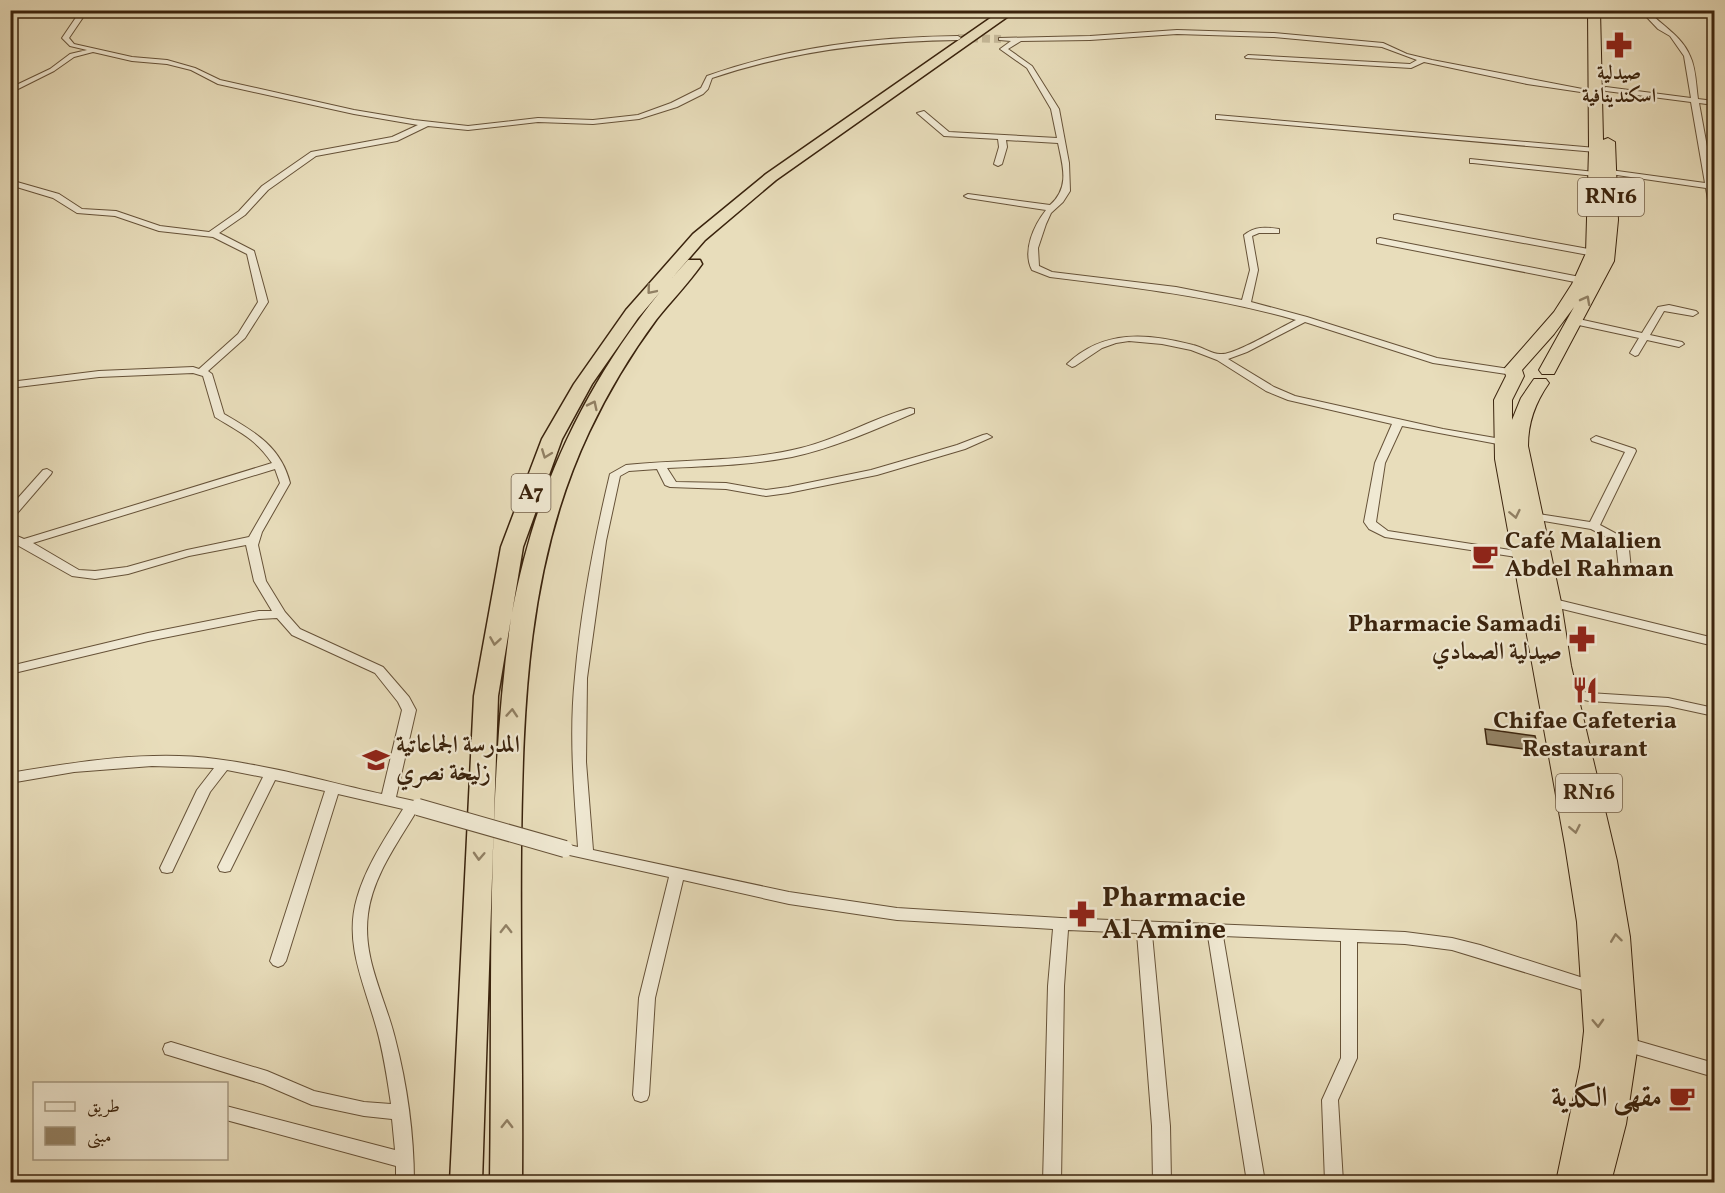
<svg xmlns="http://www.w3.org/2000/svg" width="1725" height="1193" font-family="Vollkorn,Amiri,serif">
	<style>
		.building { fill: #948467; stroke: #3a230d; stroke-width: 1.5 }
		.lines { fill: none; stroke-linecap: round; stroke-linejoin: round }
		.minor-tunnel { stroke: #c5b898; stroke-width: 8; stroke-dasharray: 8 4; stroke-linecap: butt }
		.minor-casing { stroke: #665238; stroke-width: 2 }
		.trunk-casing { stroke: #3a230d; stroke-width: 2 }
		.motorway-casing { stroke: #3a230d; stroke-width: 3 }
		.minor { fill: #f0e9d3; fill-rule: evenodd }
		.trunk { fill: #e8ddbb; fill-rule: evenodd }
		.motorway { fill: #e8ddbb; fill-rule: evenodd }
		.minor-bridge-casing { stroke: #665238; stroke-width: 18; stroke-linecap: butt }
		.minor-bridge { stroke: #f0e9d3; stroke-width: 16 }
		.oneway { stroke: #918064 }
		.labels { text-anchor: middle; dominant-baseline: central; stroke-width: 4.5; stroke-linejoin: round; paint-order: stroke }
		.far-poi-label { font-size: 20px; font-weight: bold; fill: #3a230d; stroke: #f0e9d3 }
		.shield { fill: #f0e9d3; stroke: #715e48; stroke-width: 1.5 }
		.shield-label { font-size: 22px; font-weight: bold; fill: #3a230d }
		.poi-label { font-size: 24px; font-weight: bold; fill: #3a230d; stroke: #f0e9d3; text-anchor: start }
		.near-poi-label { font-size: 28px; font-weight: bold; fill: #3a230d; stroke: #f0e9d3; text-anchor: start }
	</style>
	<rect width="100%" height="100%" fill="#e8ddbb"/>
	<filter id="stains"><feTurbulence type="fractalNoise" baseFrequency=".00333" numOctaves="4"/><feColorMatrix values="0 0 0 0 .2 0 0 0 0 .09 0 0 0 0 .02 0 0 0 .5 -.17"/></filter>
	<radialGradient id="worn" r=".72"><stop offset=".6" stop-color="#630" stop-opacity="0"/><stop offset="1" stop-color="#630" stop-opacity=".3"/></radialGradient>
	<polygon class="building" points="1485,729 1535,736 1539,751 1487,744"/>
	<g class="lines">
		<polyline class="minor-tunnel" points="958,38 1001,39"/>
		<g class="minor-casing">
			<g id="minor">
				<path d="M81,10h7l-19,28 5,6 58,13 35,3 28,8 25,12 134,30 60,10 54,6 70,-8 55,2 45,-5 33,-12 30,-15 6,-12c82,-29 164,-39 251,-40l3,2 -3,2c-85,1 -166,11 -246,38l-4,11 -5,5 -26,13 -38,12 -46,5 -55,-2 -70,8 -40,-4 -31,15 -81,15 -48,34 -23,25 -26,18 35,18 14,51 -23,36 -37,33 4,3 12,40c29,17 57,32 66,69l-28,49 -4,13 8,36 19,31 15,17 83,38 26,30 7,13 -20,87 27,6 2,4 -2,4 -7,1c-19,32 -43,64 -48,102 -6,44 17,83 27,124 12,46 19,97 19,144h-18v-16l-170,-46v-14l169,44 -3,-31 -28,-3 -52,-11 -49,-21 -98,-30 -2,-5 2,-5 6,-2 96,29 47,20 50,11 27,2c-4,-27 -8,-55 -16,-81 -12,-42 -31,-81 -18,-125 9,-32 29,-61 46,-89l-65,-15 -52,167 -3,4 -5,2 -5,-2 -3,-4 55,-170 -50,-11 -43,87 -2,4 -5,1 -5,-1 -2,-4 45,-90 -36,-7 -17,22 -38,80 -5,1 -5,-1 -2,-4 37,-78 17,-22 -62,-2 -78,6 -64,11v-10c65,-11 140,-23 206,-14 56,7 111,23 166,35l20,-84 -4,-8 -23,-29 -83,-38 -15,-17 -18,1 -111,22 -138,33v-8l138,-33 111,-22h13l-18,-30 -8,-36 -57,11 -61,18 -33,5 -23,-3 -62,-35v-8l14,6 248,-76c-17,-25 -33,-31 -57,-46l-12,-41 -10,-3 -94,4 -89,11v-6l89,-11 94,-4 6,2 39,-35 20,-32 -11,-48 -34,-17 -54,-6 -44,-15 -38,-3 -24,-15 -43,-13v-5l49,14 23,15 34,2 44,15 49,6 30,-21 23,-25 49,-34 81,-15 26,-12 -64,-11 -136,-30 -27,-14 -24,-6 -35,-3 -39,-9 -19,5 -20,14 -44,22v-5l40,-19 20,-15 17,-4 -17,-4 -8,-8zM275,469l5,14 -31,54 -62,13 -60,17 -32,4 -16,-1 -46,-27z"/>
				<path d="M1640,10h7c14,15 35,26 43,46 6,12 6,30 8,43l16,2v4l-15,-2 15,82v28l-4,-2 -4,-23 -96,-14 -4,-2 4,-2 95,13 -14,-81 -85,-11 -4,-2 4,-2 85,11 -7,-42 -14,-20 -12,-7z"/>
				<path d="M1177,30l97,3 109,10 24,11 25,6 166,32 -4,2 -67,-10 -103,-22 -13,6 -165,-10 -1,-1 3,-2 162,9 7,-4 -35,-13 -108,-10 -97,-3 -87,6 -69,1 -13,8 24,17 27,43 10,54 1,28 -7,11 -12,11 -5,11 -8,24 1,18 13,6 124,15 66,13 8,-30 -6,-35c11,-9 22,-8 35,-6v4h-20l-7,3 6,34 -7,32 56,15 130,41 79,12v4l-3,1 -80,-12 -128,-41 -58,30 -19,7 46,28 21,9 148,33 64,11 1,2 -5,3 -101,-19 -17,37 -9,59 12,9 135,21 6,3 -2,2 -4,1 -138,-21 -16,-8 -5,-7 11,-59 17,-39 -104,-24 -22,-9 -49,-31 -26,-10 -29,-6 -33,-3 -13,2 -14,5 -27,18 -3,1 -5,-3c36,-35 82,-31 126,-19 9,2 19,9 27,9 13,2 61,-27 76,-34 -81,-23 -163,-33 -246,-43l-18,-7c-10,-19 2,-45 14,-60l-78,-12 -4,-2 4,-2 82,11c20,-18 13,-38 8,-62l-52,-3 1,7 -5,17 -4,2 -4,-2 5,-17 -1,-8 -54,-3 -27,-23 7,-2 25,21 108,6 -6,-29 -24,-41 -27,-19 11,-8 -12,-1v-2l91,-2z"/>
				<polygon points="1216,115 1596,148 1600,150 1596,152 1219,119 1216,119"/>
				<polygon points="1470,159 1595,172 1599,174 1595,176 1473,163 1470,163"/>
				<polygon points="1397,214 1594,250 1598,253 1594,256 1394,219 1394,215"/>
				<polygon points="1380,238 1580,277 1584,280 1580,283 1377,243 1377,239"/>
				<polygon points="1669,305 1696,311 1698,313 1693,316 1664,311 1650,335 1682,342 1684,344 1679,347 1647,340 1638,355 1635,356 1630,353 1639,338 1574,324 1569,321 1574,318 1642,333 1658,307"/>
				<path d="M910,408l4,1v4c-40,17 -80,35 -122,44 -41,8 -83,9 -125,11l9,14 50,1 40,7 22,-3 83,-17 86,-25 26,-10 4,-1 5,3 -27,12 -88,26 -89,18 -22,3 -40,-7 -56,-2 -5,-2 -8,-16 -28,2 -9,5 -14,65 -19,137 -1,84 7,88 196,42 108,16 164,10 344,14 47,6 28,7 122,39 2,4 -2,4 -6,2 -144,-44 -47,-6 -48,-2v116l-19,42 5,82h-18l-3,-82 19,-42v-117l-118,-5 42,246h-18l-39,-246 -56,-2 18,192 1,56h-18l-1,-56 -15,-193 -69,-3 -4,56 -3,196h-18l5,-196 5,-57 -156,-9 -108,-16 -106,-24 -28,118 -6,97 -2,5 -6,2 -6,-2 -2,-5 6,-97 30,-121 -104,-23 -5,-1 -2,-4 2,-4 5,-1 13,3c-4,-57 -9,-113 -3,-170 6,-68 19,-136 35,-203l16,-9c58,-6 119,-3 175,-17 38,-9 72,-30 109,-40z"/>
				<polygon points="1596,436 1635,449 1636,451 1600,525 1628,540 1631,569 1625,573 1619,569 1616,542 1591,529 1532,519 1526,516 1532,513 1590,522 1625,452 1592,441 1591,439"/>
				<polygon points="47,469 52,472 51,474 14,517 10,518 10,507 43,470"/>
				<polygon points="1550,598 1714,638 1714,646 1546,605 1544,602"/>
				<polygon points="1566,688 1589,693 1668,698 1714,708 1714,716 1668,706 1589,701 1561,695 1560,692"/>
				<polygon points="1624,1037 1714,1063 1714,1077 1618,1049 1616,1044 1618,1039"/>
			</g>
		</g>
		<g class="trunk-casing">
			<path id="trunk" d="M1588,10h12l3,130 5,-2 7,4 3,78 -4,41 -60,113h-12l-3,-4 35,-63 -20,27 -32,36 2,6 -12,24v20l9,-22 13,-19h12l3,4c-14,20 -21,39 -21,63l33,156 10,64 46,195 13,76 8,107 -12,80 -15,58h-55l24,-115 4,-36 -7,-109 -12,-77 -70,-386 -1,-59 12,-24 -2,-7 50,-57 18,-28 14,-31 3,-103z"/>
		</g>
		<g class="motorway-casing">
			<path id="motorway" d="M1002,10h15l-241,170 -71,60 -33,38 16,-18h12l2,4c-14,20 -31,37 -46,56 -26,35 -48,72 -67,112 -62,131 -66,274 -68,416 -1,111 2,223 1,334h-32c3,-188 -5,-378 21,-564l-13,78 -16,486h-32l24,-486 27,-149 41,-108 32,-55 52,-74 67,-76 73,-60zM660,292c-78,97 -125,199 -148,321l11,-66 39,-108 30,-55 46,-66z"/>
		</g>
		<use href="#minor" class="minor"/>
		<use href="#trunk" class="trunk"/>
		<use href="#motorway" class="motorway"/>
		<g class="minor-bridge-casing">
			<polyline id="minor-bridge" points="418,807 565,849"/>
		</g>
		<use href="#minor-bridge" class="minor-bridge"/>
	</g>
	<defs><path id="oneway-chevron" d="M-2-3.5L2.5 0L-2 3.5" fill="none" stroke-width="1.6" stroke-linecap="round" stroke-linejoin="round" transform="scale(1.5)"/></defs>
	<g class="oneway">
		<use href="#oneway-chevron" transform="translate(651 290) rotate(130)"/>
		<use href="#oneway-chevron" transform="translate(1586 300) rotate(-62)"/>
		<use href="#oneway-chevron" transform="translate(593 405) rotate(-64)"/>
		<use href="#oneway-chevron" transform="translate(546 454) rotate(111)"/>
		<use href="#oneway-chevron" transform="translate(1515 514) rotate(78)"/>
		<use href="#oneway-chevron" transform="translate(495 641) rotate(99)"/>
		<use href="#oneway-chevron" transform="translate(512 713) rotate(-86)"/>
		<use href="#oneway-chevron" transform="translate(1575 829) rotate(79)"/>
		<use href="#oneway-chevron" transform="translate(479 856) rotate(93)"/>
		<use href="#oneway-chevron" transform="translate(506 929) rotate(-90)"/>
		<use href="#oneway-chevron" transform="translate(1616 938) rotate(-97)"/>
		<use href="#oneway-chevron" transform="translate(1598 1023) rotate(88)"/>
		<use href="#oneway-chevron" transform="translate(507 1124) rotate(-89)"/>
	</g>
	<defs>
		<g id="pharmacy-bare" transform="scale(2.07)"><path d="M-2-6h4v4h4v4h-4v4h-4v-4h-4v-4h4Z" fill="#8f2418" stroke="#f0e9d3" stroke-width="2.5" paint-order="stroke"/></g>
		<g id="cafe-bare" transform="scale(2.07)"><path d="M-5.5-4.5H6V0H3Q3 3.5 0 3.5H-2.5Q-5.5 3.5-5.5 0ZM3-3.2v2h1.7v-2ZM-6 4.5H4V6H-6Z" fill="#8f2418" stroke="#f0e9d3" stroke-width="2.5" paint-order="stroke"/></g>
		<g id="restaurant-bare" transform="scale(2.07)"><path d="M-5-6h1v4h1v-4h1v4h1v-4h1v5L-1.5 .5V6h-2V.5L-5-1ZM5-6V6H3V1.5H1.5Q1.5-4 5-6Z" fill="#8f2418" stroke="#f0e9d3" stroke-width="2.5" paint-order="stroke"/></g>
		<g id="school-bare" transform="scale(2.07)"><path d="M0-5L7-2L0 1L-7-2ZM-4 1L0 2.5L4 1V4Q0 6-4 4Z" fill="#8f2418" stroke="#f0e9d3" stroke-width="2.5" paint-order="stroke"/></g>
	</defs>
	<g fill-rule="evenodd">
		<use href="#pharmacy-bare" x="1619" y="45"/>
		<use href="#cafe-bare" x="1485" y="556"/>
		<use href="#pharmacy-bare" x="1582" y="639"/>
		<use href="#restaurant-bare" x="1585" y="690"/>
		<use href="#school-bare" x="376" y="760"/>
		<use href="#pharmacy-bare" x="1082" y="914"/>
		<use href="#cafe-bare" x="1682" y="1098"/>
	</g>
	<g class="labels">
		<g class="far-poi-label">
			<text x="1619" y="74">صيدلية<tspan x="1619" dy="23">اسكندينافية</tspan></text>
		</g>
		<g class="shield">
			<rect x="1578" y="178" width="66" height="38" rx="4.5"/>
			<rect x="511.5" y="474" width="39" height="38" rx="4.5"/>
			<rect x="1556" y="774" width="66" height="38" rx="4.5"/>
		</g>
		<g class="shield-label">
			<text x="1611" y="197">RN16</text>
			<text x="531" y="493">A7</text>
			<text x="1589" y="793">RN16</text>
		</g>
		<g class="poi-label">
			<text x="1505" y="542">Café Malalien<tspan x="1505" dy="28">Abdel Rahman</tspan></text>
			<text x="1562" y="625" text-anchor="end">Pharmacie Samadi<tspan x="1562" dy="28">صيدلية الصمادي</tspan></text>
			<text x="1585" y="722" text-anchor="middle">Chifae Cafeteria<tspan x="1585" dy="28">Restaurant</tspan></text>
			<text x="396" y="746">المدرسة الجماعاتية<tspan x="396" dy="28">زليخة نصري</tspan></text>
		</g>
		<g class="near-poi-label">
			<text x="1102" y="898">Pharmacie<tspan x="1102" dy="32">Al Amine</tspan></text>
			<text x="1662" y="1098" text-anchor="end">مقهى الكدية</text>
		</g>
	</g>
	<rect width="1725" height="1193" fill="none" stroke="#e8ddbb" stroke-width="36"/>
	<rect x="12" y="12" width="1701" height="1169" fill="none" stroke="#3a230d" stroke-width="3"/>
	<rect x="18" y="18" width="1689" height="1157" fill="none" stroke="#3a230d" stroke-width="1.5"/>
	<rect x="33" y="1082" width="195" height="78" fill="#f0e9d3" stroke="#a79a84" stroke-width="1.5"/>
	<rect x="45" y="1102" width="30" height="9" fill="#f0e9d3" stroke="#a79a84" stroke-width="1.5"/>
	<text x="87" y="1112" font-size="18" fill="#3a230d">طريق</text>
	<rect x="45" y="1127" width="30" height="18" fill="#948467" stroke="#a79a84" stroke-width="1.5"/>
	<text x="87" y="1142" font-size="18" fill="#3a230d">مبنى</text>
	<rect width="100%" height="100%" filter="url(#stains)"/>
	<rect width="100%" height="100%" fill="url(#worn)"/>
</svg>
